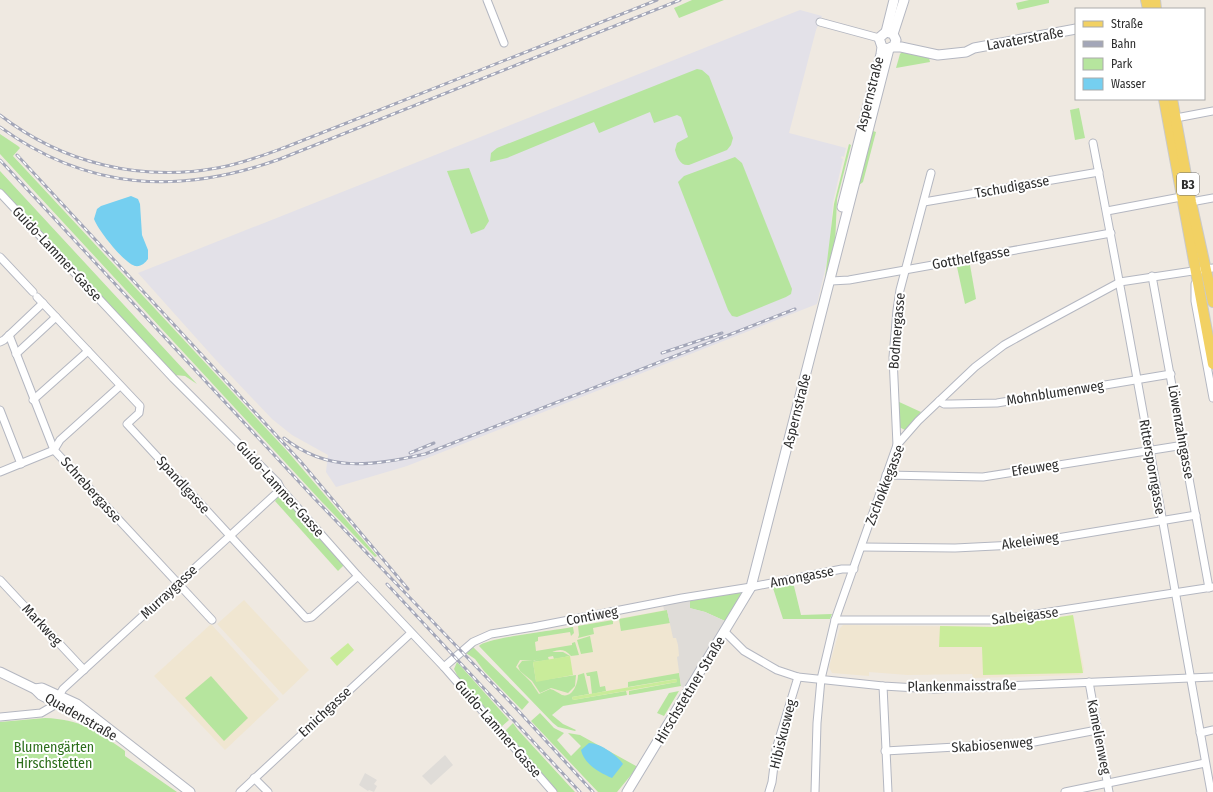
<svg xmlns="http://www.w3.org/2000/svg" width="1213" height="792" font-family="'Fira Sans Condensed',sans-serif">
	<style>
		.industrial { fill: #e3e1e8 }
		.education { fill: #f0e6d1 }
		.green { fill: #b6e59e }
		.pitch { fill: #c9ec9a }
		.plaza { fill: #dfdcd8 }
		.water { fill: #75cff0 }
		.lines { fill: none; stroke-linecap: round; stroke-linejoin: round }
		.street-casing { stroke: #b4b7c1; stroke-width: 9 }
		.secondary-casing { stroke: #b4b7c1; stroke-width: 11 }
		.primary-casing { stroke: #c9c9c9; stroke-width: 12 }
		.street { stroke: #fff; stroke-width: 7 }
		.secondary { stroke: #fff; stroke-width: 9 }
		.primary { stroke: #f2d163; stroke-width: 10 }
		.rail-casing { stroke: #a3a6b8; stroke-width: 3 }
		.rail { stroke: #fff; stroke-width: 1.5; stroke-dasharray: 4.5; stroke-linecap: butt }
		.labels { text-anchor: middle; dominant-baseline: central; stroke-width: 4; stroke-linejoin: round; paint-order: stroke }
		.shield { fill: #fff; stroke: #6d6d6d; stroke-width: 1 }
		.shield-label { font-size: 13px; font-weight: bold; fill: #2e2e2e }
		.street-label { font-size: 14px; fill: #2e2e2e; stroke: #fff }
		.park-label { font-size: 14px; fill: #2c6e1b; stroke: #fff }
	</style>
	<rect width="100%" height="100%" fill="#efe9e1"/>
	<polygon class="industrial" points="800,10 822,16 816,30 789,133 846,148 844,157 842,156 841,158 843,159 833,202 829,253 817,304 407,466 336,487 326,472 328,455 292,435 272,419 215,359 138,273"/>
	<g class="education">
		<polygon points="244,600 309,670 283,695 217,624"/>
		<polygon points="682,607 718,631 684,688 681,686 571,704 566,698 550,709 489,642"/>
		<polygon points="1073,615 1084,669 1083,673 1079,675 973,678 972,674 908,675 869,672 869,676 832,673 829,667 840,628 843,625 994,627"/>
		<polygon points="211,624 279,699 225,750 154,676"/>
	</g>
	<g class="green">
		<polygon points="692,0 724,0 679,18 674,8"/>
		<polygon points="1029,0 1049,0 1049,3 1018,10 1016,3"/>
		<polygon points="903,51 929,58 930,62 896,68 900,54"/>
		<path d="M697,69l5,1 7,6 24,62 -2,7 -4,5 -38,15c-9,1 -12,-8 -14,-15l2,-7 11,-6 -7,-20 -4,-2 -23,8 -4,-11 -51,21 -5,-11 -87,36 -17,4 1,-9 6,-5z"/>
		<polygon points="1079,108 1085,138 1075,140 1070,110"/>
		<polygon points="873,131 876,132 863,182 859,185"/>
		<polygon points="0,134 18,146 20,148 13,156 288,452 377,556 375,557 321,501 0,154"/>
		<polygon points="849,144 851,145 837,199 835,245 827,279 825,278 834,204"/>
		<polygon points="735,157 742,163 792,289 791,294 786,297 737,317 732,316 728,310 678,182 684,176"/>
		<polygon points="469,168 489,221 484,229 471,234 447,171"/>
		<polygon points="0,171 197,384 185,376 175,375 0,189"/>
		<polygon points="970,265 976,299 965,304 957,267"/>
		<polygon points="897,401 921,412 905,430 899,427"/>
		<polygon points="278,497 282,497 344,565 338,571 275,501"/>
		<polygon points="793,582 801,615 832,614 830,619 783,619 772,585"/>
		<polygon points="739,592 743,595 725,621 705,612 689,608 688,604 690,601"/>
		<polygon points="667,610 670,623 621,631 619,619"/>
		<polygon points="613,620 613,624 593,628 594,634 578,638 579,635 578,626"/>
		<path d="M573,627l1,6 -3,3 -1,-4 -32,5v4l-3,1 1,9 36,-6v-2l3,-1 4,13 -8,1c-12,-15 -25,2 -38,5 -5,0 -9,-1 -13,-1l-4,7 15,15 8,12 11,-5c5,1 8,4 12,6 11,3 16,-12 16,-20l6,-2 5,21 -17,3 1,3 53,-9 1,4 -64,11 -11,9 11,9 13,6 -1,1 -17,-4 -5,-4 -74,-77c6,-8 79,-16 94,-19z"/>
		<polygon points="590,636 593,652 581,654 577,640"/>
		<polygon points="473,647 529,702 522,710 484,671 475,659 466,653"/>
		<polygon points="550,652 563,652 570,656 554,659 553,656 548,657 549,660 533,662 536,681 576,675 575,686 568,693 551,688 540,693 532,681 520,671 518,666 522,661 534,661"/>
		<polygon points="457,662 509,720 501,727 458,677 454,669"/>
		<polygon points="597,671 600,687 605,686 606,691 592,694 590,676 587,676 586,673"/>
		<polygon points="679,673 681,686 629,695 629,691 677,682 676,679 628,687 628,682"/>
		<polygon points="211,676 248,718 224,741 185,698"/>
		<polygon points="679,691 664,716 657,713 669,693"/>
		<polygon points="540,713 554,728 564,733 557,740 571,756 581,746 568,733 580,735 636,766 636,769 617,792 598,792 531,721"/>
		<path d="M45,718c34,1 53,13 80,33v5l52,36h-177v-70z"/>
		<polygon points="513,723 518,730 575,792 557,792 505,731"/>
	</g>
	<g class="pitch">
		<polygon points="1073,615 1083,673 983,675 982,647 939,647 940,626 994,627"/>
		<polygon points="348,643 354,650 337,666 330,658"/>
		<polygon points="570,656 573,675 536,682 533,662"/>
		<polygon points="677,679 677,682 573,700 572,697"/>
	</g>
	<g class="plaza">
		<polygon points="690,601 690,608 705,612 725,621 735,605 721,633 718,632 684,688 681,686 677,657 679,656 678,645 676,638 673,638 667,610 664,610 663,605"/>
		<polygon points="445,755 453,765 431,785 422,776"/>
		<polygon points="365,773 377,780 374,784 377,786 374,792 369,790 368,791 359,785"/>
	</g>
	<g class="water">
		<path d="M131,196l7,3 2,5 2,31 6,15v9c-3,4 -7,8 -13,7 -12,-4 -37,-36 -41,-47l3,-10 4,-3z"/>
		<path d="M589,743c11,0 28,12 34,21l-11,14c-12,-5 -28,-14 -31,-28z"/>
	</g>
	<g class="lines">
		<g class="street-casing">
			<g id="street">
				<polyline points="487,0 504,43"/>
				<polyline points="820,22 879,38"/>
				<polyline points="1176,118 1213,111"/>
				<path d="M1093,143c42,216 79,433 118,649"/>
				<polyline points="0,193 173,378 278,483 281,489 358,576 444,667 553,792"/>
				<polyline points="924,202 1099,172"/>
				<polyline points="1191,202 1213,198"/>
				<polyline points="1107,211 1181,197"/>
				<polyline points="0,257 33,292"/>
				<polyline points="1152,276 1209,588"/>
				<polyline points="831,281 849,280 1111,233"/>
				<polyline points="1195,284 1195,301 1213,398"/>
				<polyline points="37,297 140,406 139,413 127,424 306,618 312,617 358,576"/>
				<polyline points="9,335 54,450 212,620"/>
				<polyline points="0,342 4,340 43,303"/>
				<polyline points="16,354 56,317"/>
				<polyline points="33,400 88,351"/>
				<polyline points="939,401 944,404 951,404 997,403 1171,374"/>
				<polyline points="0,410 21,464"/>
				<polyline points="897,445 893,357 897,310 900,290 931,173"/>
				<polyline points="0,472 54,450 60,440 120,386"/>
				<polyline points="886,475 983,477 1184,445"/>
				<polyline points="862,547 955,548 1015,545 1196,515"/>
				<polyline points="0,580 84,670"/>
				<polyline points="835,620 997,620 1213,587"/>
				<polyline points="725,632 744,651 777,670 798,677 883,686 934,689 1213,677"/>
				<polyline points="444,667 473,642 491,634 533,627 682,598 751,587 842,569 854,569"/>
				<polyline points="1089,682 1109,792"/>
				<polyline points="883,686 888,792"/>
				<polyline points="0,717 41,713 53,706 63,689 281,489"/>
				<polyline points="1200,733 1213,730"/>
				<polyline points="885,751 1029,743 1097,730"/>
				<polyline points="254,778 268,792"/>
				<polyline points="240,792 411,633"/>
				<polyline points="769,792 772,782 776,749 798,677"/>
				<polyline points="815,792 817,723 821,679 835,620 897,445 918,421 975,367 1004,345 1031,330 1120,282 1213,268"/>
				<polyline points="1065,792 1205,763"/>
			</g>
		</g>
		<g class="secondary-casing">
			<g id="secondary">
				<polyline points="886,32 894,0"/>
				<polyline points="893,34 904,0"/>
				<polyline points="893,47 901,47 938,55 966,52 974,48 1076,29"/>
				<polyline points="842,207 881,54 882,47 879,38 886,32 893,34 896,40 894,46 887,49 882,47"/>
				<polyline points="0,672 35,689 41,695 105,730"/>
				<polyline points="35,689 42,688 77,704 190,792"/>
				<polyline points="627,792 751,587 889,49"/>
			</g>
		</g>
		<g class="primary-casing">
			<g id="primary">
				<polyline points="1146,0 1148,9"/>
				<polyline points="1155,0 1156,9"/>
				<polyline points="1164,99 1213,364"/>
				<polyline points="1172,99 1191,202 1213,302"/>
			</g>
		</g>
		<use href="#street" class="street"/>
		<use href="#secondary" class="secondary"/>
		<use href="#primary" class="primary"/>
		<g class="rail-casing">
			<g id="rail">
				<path d="M0,115c62,48 140,67 217,53 24,-4 47,-13 69,-21l371,-147"/>
				<path d="M0,127c88,64 180,68 280,32l400,-159"/>
				<polyline points="17,155 301,462 408,589"/>
				<polyline points="0,160 314,498 513,705 593,792"/>
				<polyline points="662,353 722,333"/>
				<path d="M284,438c44,35 89,28 141,16l370,-145"/>
				<polyline points="410,453 434,443"/>
				<polyline points="387,584 580,792"/>
			</g>
		</g>
		<use href="#rail" class="rail"/>
	</g>
	<g class="labels">
		<rect class="shield" x="1177" y="173" width="22" height="22" rx="3"/>
		<g class="shield-label">
			<text x="1188" y="184">B3</text>
		</g>
		<g class="street-label">
			<text transform="translate(1025 39) rotate(-10)">Lavaterstraße</text>
			<text transform="translate(870 94) rotate(-76)">Aspernstraße</text>
			<text transform="translate(1012 187) rotate(-10)">Tschudigasse</text>
			<text transform="translate(57 254) rotate(47)">Guido-Lammer-Gasse</text>
			<text transform="translate(971 258) rotate(-10)">Gotthelfgasse</text>
			<text transform="translate(897 331) rotate(-85)">Bodmergasse</text>
			<text transform="translate(1055 393) rotate(-9)">Mohnblumenweg</text>
			<text transform="translate(797 411) rotate(-76)">Aspernstraße</text>
			<text transform="translate(1181 432) rotate(80)">Löwenzahngasse</text>
			<text transform="translate(1152 467) rotate(80)">Rittersporngasse</text>
			<text transform="translate(1035 468) rotate(-9)">Efeuweg</text>
			<text transform="translate(183 485) rotate(48)">Spandlgasse</text>
			<text transform="translate(885 485) rotate(-69)">Zschokkegasse</text>
			<text transform="translate(280 489) rotate(48)">Guido-Lammer-Gasse</text>
			<text transform="translate(91 490) rotate(48)">Schrebergasse</text>
			<text transform="translate(1030 541) rotate(-8)">Akeleiweg</text>
			<text transform="translate(802 577) rotate(-11)">Amongasse</text>
			<text transform="translate(169 592) rotate(-43)">Murraygasse</text>
			<text transform="translate(592 616) rotate(-11)">Contiweg</text>
			<text transform="translate(1025 616) rotate(-7)">Salbeigasse</text>
			<text transform="translate(42 625) rotate(47)">Markweg</text>
			<text transform="translate(962 686) rotate(-1)">Plankenmaisstraße</text>
			<text transform="translate(690 690) rotate(-59)">Hirschstettner Straße</text>
			<text transform="translate(325 712) rotate(-43)">Emichgasse</text>
			<text transform="translate(81 717) rotate(30)">Quadenstraße</text>
			<text transform="translate(498 729) rotate(49)">Guido-Lammer-Gasse</text>
			<text transform="translate(783 734) rotate(-76)">Hibiskusweg</text>
			<text transform="translate(1099 737) rotate(79)">Kamelienweg</text>
			<text transform="translate(992 745) rotate(-4)">Skabiosenweg</text>
		</g>
		<g class="park-label">
			<text x="54" y="747">Blumengärten<tspan x="54" dy="16">Hirschstetten</tspan></text>
		</g>
	</g>
	<rect x="1075" y="8" width="130" height="92" fill="#ffffff" stroke="#ababab"/>
	<rect x="1083" y="21" width="20" height="6" fill="#f2d163" stroke="#ababab"/>
	<text x="1111" y="28" font-size="12" fill="#2e2e2e">Straße</text>
	<rect x="1083" y="41" width="20" height="6" fill="#a3a6b8" stroke="#ababab"/>
	<text x="1111" y="48" font-size="12" fill="#2e2e2e">Bahn</text>
	<rect x="1083" y="58" width="20" height="12" fill="#b6e59e" stroke="#ababab"/>
	<text x="1111" y="68" font-size="12" fill="#2e2e2e">Park</text>
	<rect x="1083" y="78" width="20" height="12" fill="#75cff0" stroke="#ababab"/>
	<text x="1111" y="88" font-size="12" fill="#2e2e2e">Wasser</text>
</svg>
